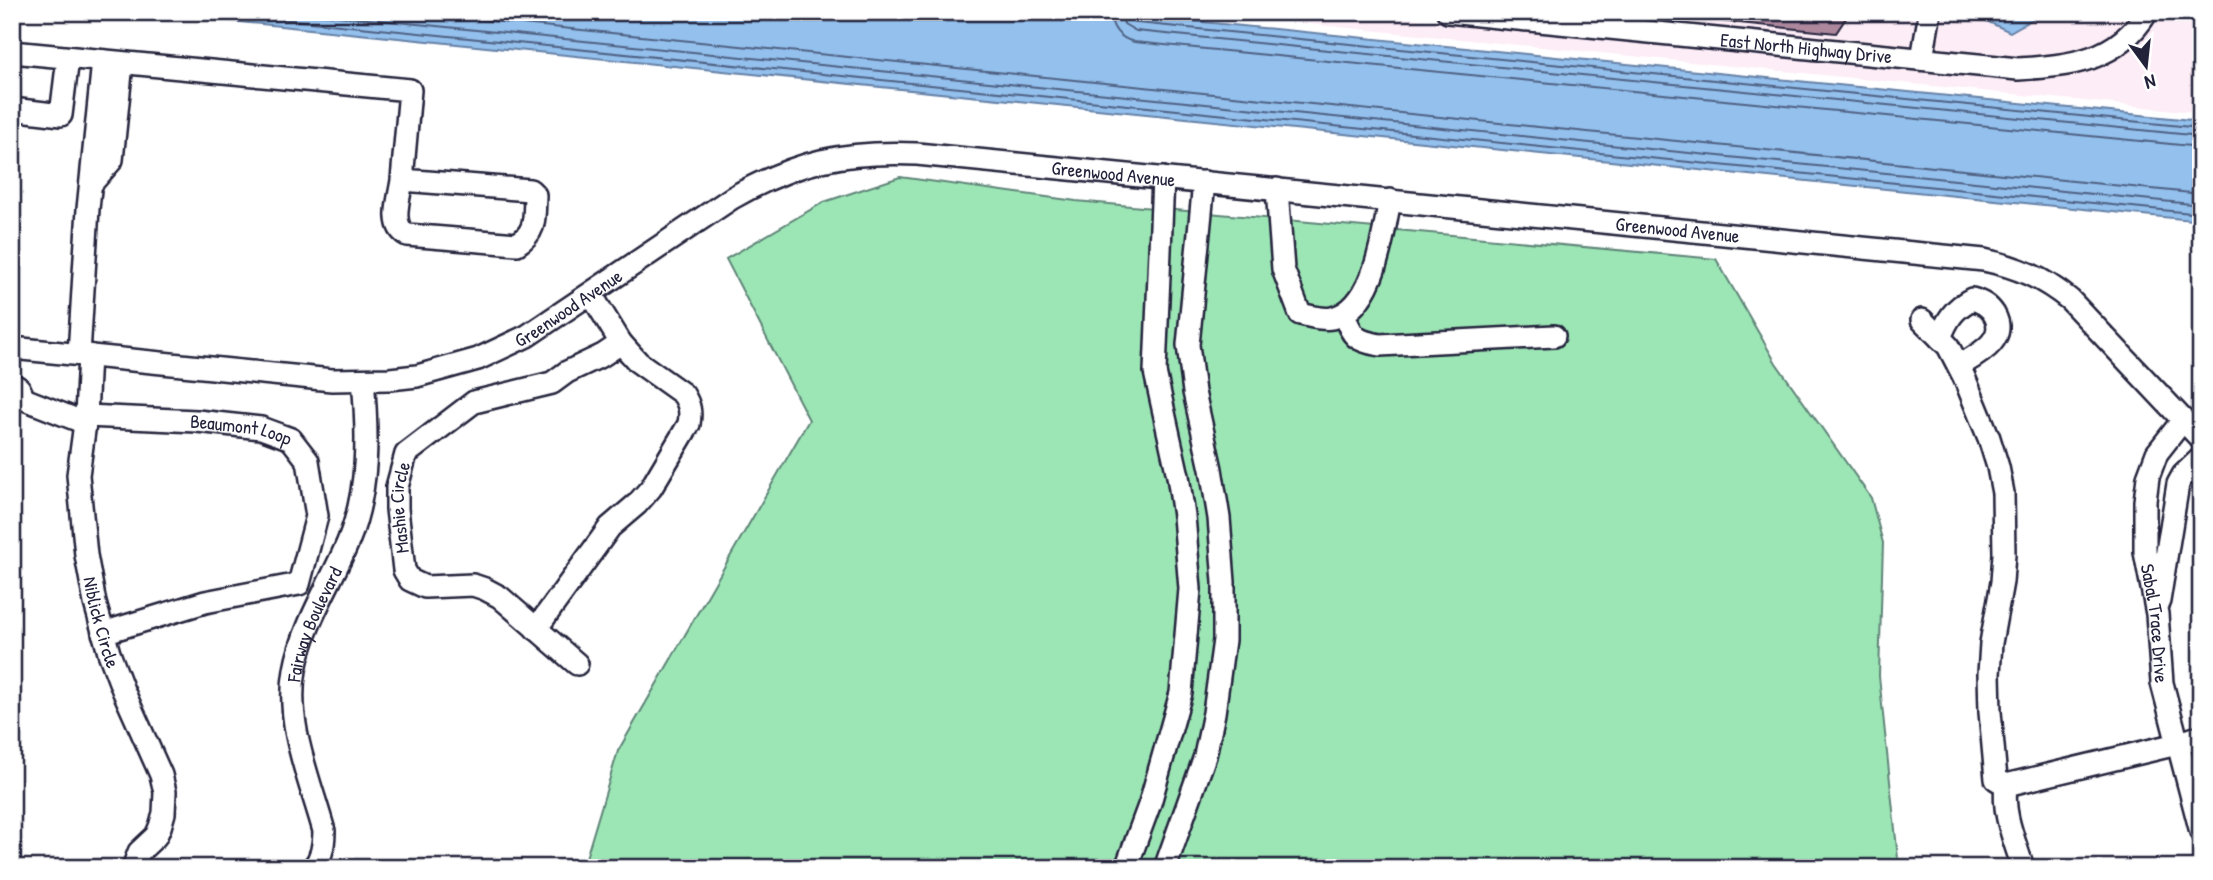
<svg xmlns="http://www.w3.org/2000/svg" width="2213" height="880" font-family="'Patrick Hand',sans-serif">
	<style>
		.built { fill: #fdedf6 }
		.green { fill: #9ce6b5; stroke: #5f8478; stroke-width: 2 }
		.water { fill: #93c0ed; stroke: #6681a6; stroke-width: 2 }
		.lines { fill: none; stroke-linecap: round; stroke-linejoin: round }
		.shore { stroke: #4f6182; stroke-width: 2 }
		.minor-casing { stroke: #22223b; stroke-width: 26 }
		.minor { stroke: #fff; stroke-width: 21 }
		.shaded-wall { fill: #ad889d; stroke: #22223b; stroke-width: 2 }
		.building { fill: #f7c3e0; stroke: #22223b; stroke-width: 2 }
		.labels { text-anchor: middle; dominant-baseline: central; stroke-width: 7; stroke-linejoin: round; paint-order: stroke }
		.street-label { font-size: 19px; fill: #22223b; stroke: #fff }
	</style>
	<rect width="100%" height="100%" fill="#fff"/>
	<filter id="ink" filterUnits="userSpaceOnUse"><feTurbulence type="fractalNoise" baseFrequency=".0143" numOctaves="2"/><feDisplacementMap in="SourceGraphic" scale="14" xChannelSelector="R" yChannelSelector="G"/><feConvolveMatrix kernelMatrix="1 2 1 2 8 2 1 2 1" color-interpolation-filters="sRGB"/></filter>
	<g filter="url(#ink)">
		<g class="built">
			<polygon points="1188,12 1346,12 2019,79 2058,76 2098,67 2127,51 2150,26 2158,12 2201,12 2201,60 2194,112"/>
			<polygon points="1547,12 1985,12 1982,18 2010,32 2045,12 2136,12 2117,34 2090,49 2054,57 2018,59"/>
		</g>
		<polygon class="green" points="900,177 1076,201 1716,259 1776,363 1871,498 1883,543 1879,676 1899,868 583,868 618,751 809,420 726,259 824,202"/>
		<g class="water">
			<polygon points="142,12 1102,12 2201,121 2201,221"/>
			<polygon points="1985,12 2045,12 2010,32 1982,19"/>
		</g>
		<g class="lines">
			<g class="shore">
				<polyline points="212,12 2201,214"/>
				<polyline points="299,12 2201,205"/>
				<polyline points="403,12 2201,194"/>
				<path d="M1110,12c1,16 9,26 24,30l1067,105"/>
				<polyline points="1121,12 1124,24 1136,31 2201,136"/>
				<polyline points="1129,12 1131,19 1137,23 2201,128"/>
			</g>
			<g class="minor-casing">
				<g id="minor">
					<path id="s1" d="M1448,12l570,57c52,-3 100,-8 129,-57"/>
					<path d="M12,52l398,38 -8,90 128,10 5,5c-1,22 2,37 -18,49l-110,-9c-18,-10 -7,-38 -5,-55"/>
					<polyline points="1922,59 1930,12"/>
					<polyline points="12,109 61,115 68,58"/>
					<polyline points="91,184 112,160 122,63"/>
					<path d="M1277,189l6,80 17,45c10,2 22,6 32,4 43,-9 51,-84 58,-118"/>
					<path d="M1344,314c8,23 12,27 36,31l174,-9"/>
					<polyline points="1922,320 1948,346 1964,377 1989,438 1998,467 2003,493 2004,554 2002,582 1991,643 1989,674 1990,712 1996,779 2006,785 2177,744 2201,736"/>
					<path d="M1940,338c7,-18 14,-30 32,-39 10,3 16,6 22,15 15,26 -17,41 -35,52"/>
					<path id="s2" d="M12,348l320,32 58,-1 27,-3 61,-17 49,-23 205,-138c65,-37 111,-47 185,-44l1067,106c34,7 59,18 86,40l131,139"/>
					<polyline points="79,354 88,209 103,61"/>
					<path id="s3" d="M89,355l-3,61 -8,59 8,80 9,48 14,50 14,37 38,85 4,17 -1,21 -4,14 -4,9 -17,16 -6,16"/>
					<polyline points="12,384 19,388 24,399 85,423"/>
					<path id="s4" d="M86,416l111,5 64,7 30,11 17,22 9,55 -18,68 -94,18 -102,31"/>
					<path id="s5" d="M2183,420l-26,33 -9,24 -3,24v51l12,62 5,69 39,149"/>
					<polyline points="2159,601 2178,484 2183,475 2201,458"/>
					<path d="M536,629l74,-102 27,-23 14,-16 38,-64c2,-12 1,-19 -6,-30l-45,-32 -17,-19 -30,-49"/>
					<path id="s6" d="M577,664l-77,-67 -15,-8 -12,-4 -48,2 -15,-7 -6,-10 -7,-61v-22l9,-33 68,-52 78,-19 15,-11 36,-17 18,-12"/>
					<path d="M2006,785c-4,29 9,56 17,83"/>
					<path id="s7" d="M313,868c9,-10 11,-24 11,-37 -14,-51 -39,-107 -29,-161 8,-45 35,-85 53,-128 21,-51 20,-108 15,-162"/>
					<polyline points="1126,868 1150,803 1181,693 1190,589 1184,516 1178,476 1155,372 1163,178"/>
					<polyline points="1165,868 1205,756 1214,713 1224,640 1224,582 1219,518 1211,469 1194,392 1188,345 1204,182"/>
				</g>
			</g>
			<use href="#minor" class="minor"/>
		</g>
		<polygon class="shaded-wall" points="1632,12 1818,12 1848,15 1836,33"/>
		<polygon class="building" points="1818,12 1849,12 1848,15"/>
	</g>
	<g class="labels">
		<g class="street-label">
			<text stroke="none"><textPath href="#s1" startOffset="360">East North Highway Drive</textPath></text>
			<text stroke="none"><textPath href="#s2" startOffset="1162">Greenwood Avenue</textPath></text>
			<text stroke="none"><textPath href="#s2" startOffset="1729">Greenwood Avenue</textPath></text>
			<text stroke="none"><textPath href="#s2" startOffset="574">Greenwood Avenue</textPath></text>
			<text stroke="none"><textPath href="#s4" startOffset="156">Beaumont Loop</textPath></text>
			<text stroke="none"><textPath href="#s6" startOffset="271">Mashie Circle</textPath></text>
			<text stroke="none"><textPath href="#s3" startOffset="270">Niblick Circle</textPath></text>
			<text stroke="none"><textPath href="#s5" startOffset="215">Sabal Trace Drive</textPath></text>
			<text stroke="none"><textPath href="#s7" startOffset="254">Fairway Boulevard</textPath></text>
		</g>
	</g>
	<rect width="2213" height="880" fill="none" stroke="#fff" stroke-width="42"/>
	<rect x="21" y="21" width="2171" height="838" fill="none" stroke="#22223b" stroke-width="2.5" filter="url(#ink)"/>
	<g transform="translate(2146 66) rotate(165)" stroke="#ffffff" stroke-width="5" paint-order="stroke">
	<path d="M0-5L12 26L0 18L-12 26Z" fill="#22223b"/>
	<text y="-10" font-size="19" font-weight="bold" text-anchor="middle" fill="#22223b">N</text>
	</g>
</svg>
